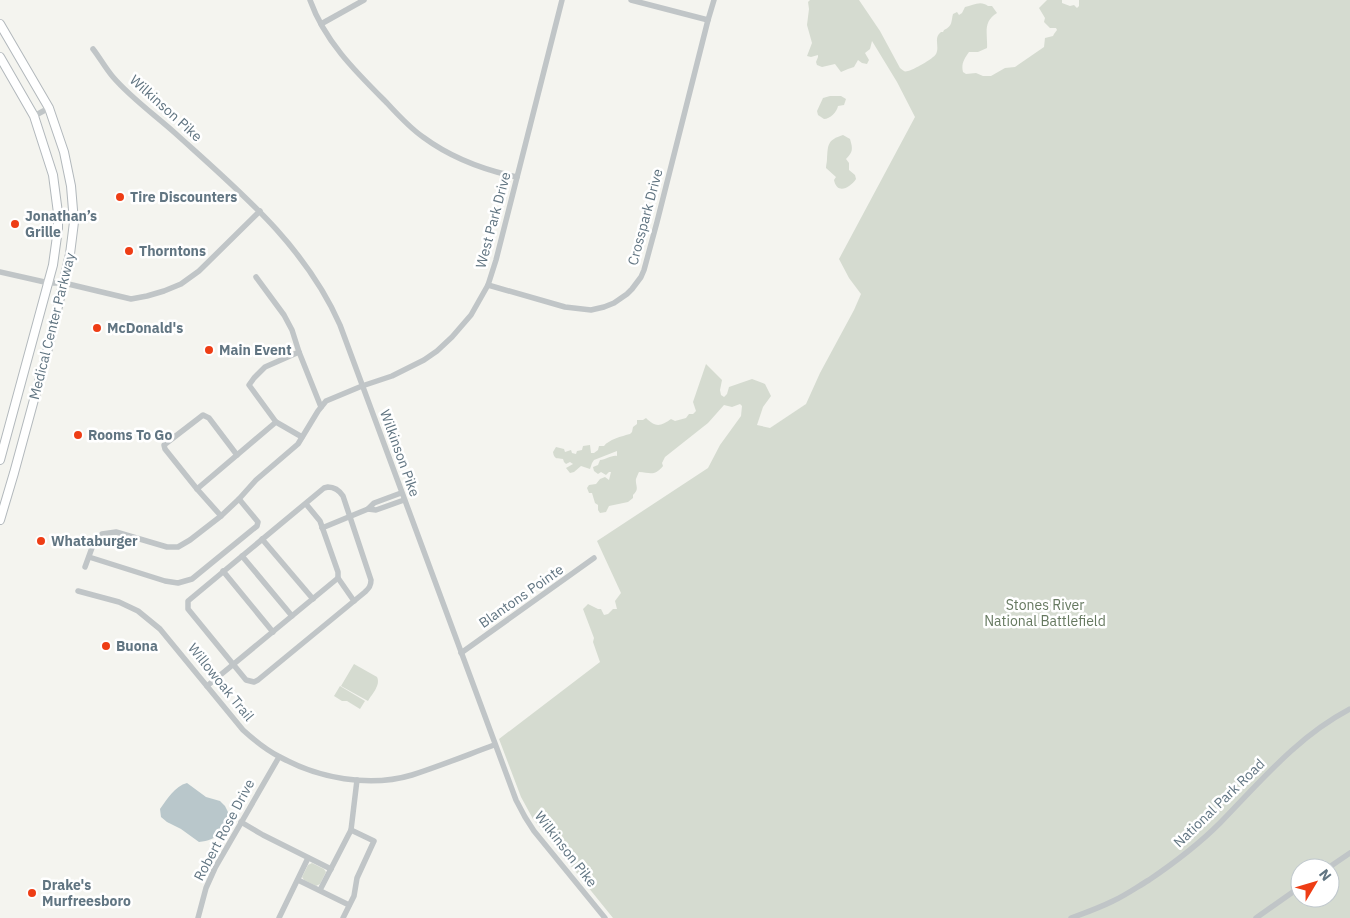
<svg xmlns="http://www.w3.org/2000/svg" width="1350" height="918" font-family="'IBM Plex Sans',sans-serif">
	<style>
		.green { fill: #d5dbd0; fill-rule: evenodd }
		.water { fill: #b9c7cb }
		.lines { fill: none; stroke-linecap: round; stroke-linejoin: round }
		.secondary-casing { stroke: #b2b8bc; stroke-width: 10 }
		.street { stroke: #c0c5c7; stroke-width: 5.5 }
		.secondary { stroke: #fff; stroke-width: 8 }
		.poi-dot { fill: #ee3d15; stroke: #fff; stroke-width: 2 }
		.labels { text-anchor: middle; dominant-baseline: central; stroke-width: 5; stroke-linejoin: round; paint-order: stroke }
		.street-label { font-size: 14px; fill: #617582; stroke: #fff }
		.poi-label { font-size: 14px; font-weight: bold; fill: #617582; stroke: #fff; text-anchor: start }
		.park-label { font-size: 14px; fill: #667960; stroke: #fff }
	</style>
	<rect width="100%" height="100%" fill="#f4f4ef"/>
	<g class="green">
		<path d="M810,0h49l21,31 20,37c4,3 4,4 8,3 5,-1 25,-12 28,-17 4,-8 -3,-16 5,-22h2l1,-2c9,-4 7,-9 9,-16l4,-2 2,3 3,-2 3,-6c8,-2 16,-7 23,-1h4l5,7c-15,9 -9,22 -10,35l-9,4h-9c-5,7 -8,12 -6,20l3,2 10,-1 7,3h8l14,-8 10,-1 29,-20 1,-9 8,-2 1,-2 3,-4 -1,-2h-6l-6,-6 1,-4 -6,-10 8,-8h15v3l8,3 4,-1 3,3 2,-2v-6h271v918h-737l-80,-99 -12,-22 -22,-58 101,-77 -7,-20 1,-4 -11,-29 5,-5 10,5h3l3,6 4,-1 5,-5h4l-2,-8 6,-8 -24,-52 111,-73 12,-23 21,-29 1,-10 -2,-2 -8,3 -8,-2 -16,18 -43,34 -3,6 1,3c-8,10 -12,7 -24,6 -1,2 -2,4 -3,7 -1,6 4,10 -3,16v3l-5,4 -19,4 -3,6 -6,1 -2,-3v-5l-3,-2 -3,-10h-3l-2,-5 2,-3 7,-1 4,-5 5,-2 4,3 2,-8h-2l-3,3 -5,-3 -3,2 -4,-3 -1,-4 5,-2 2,-5c6,0 11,-5 17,-4v-5l-23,9 -2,3 -2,6 -9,-3 -7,6 -4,1 -4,-5 7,-4 -3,-2 -4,2 -2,-2 -1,-3c-5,-1 -9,1 -10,-7l3,-5 8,2 1,3 6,-2 1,3 4,1 1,-3 5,-1 1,-4 7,-1 1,8h3l4,-3 1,-4h5c4,-6 18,-10 26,-12l2,-2 1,-5 4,-3v-4h6l3,-2c10,10 15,8 25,1l4,2 11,-3 3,-4h4l3,-3 -3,-9 13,-38 16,16 -2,10 1,5 3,2 3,-3 2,-7 23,-8 13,5 6,12 -8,11 -6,18 13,3 36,-24 14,-31 34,-63 7,-16 -12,-16 -10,-19 76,-142 -18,-35 -25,-41 -2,8 -5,4 4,7 -2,4 -5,-1 -4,-3 -4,7 -6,2 -7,3 -6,-8 -13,3 -5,-2 -1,-3 2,-5v-2l-7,2 -4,-1 5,-13 -5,-18 2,-16 -1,-7zM1300,868h30v30h-30z"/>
		<path d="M830,96h11l5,3 -2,6 -6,1c-1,6 -8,13 -14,13l-6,-4 -1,-4 6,-13z"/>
		<path d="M843,135l7,4c3,10 3,13 -4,20l3,4v7l6,5 1,4c-6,9 -19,16 -22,1l2,-3 -10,-9c0,-3 1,-6 1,-9 1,-14 0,-19 16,-24z"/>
		<path d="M354,664l23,13c4,8 -5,17 -9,24l-27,-15z"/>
		<polygon points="340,686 365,701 360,709 347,701 342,701 334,696"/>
		<polygon points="312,863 324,869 326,872 320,884 316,886 304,880 302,877 308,865"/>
	</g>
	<path class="water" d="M187,783l19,14 14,4 5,5 4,8c-6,18 -11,26 -30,28l-18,-13 -14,-7 -6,-5 -1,-8c7,-10 15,-23 27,-26z"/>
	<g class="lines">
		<g class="secondary-casing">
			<g id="secondary">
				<polyline points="0,24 49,108 64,152 71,186 74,222 70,254 50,341 14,473 0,520"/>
				<polyline points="0,57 34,116 53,175 58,213 58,229 53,265 0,460"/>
			</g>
		</g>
		<g class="street">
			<path d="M310,0c15,42 46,72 77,103 11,12 23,25 36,34 27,20 61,33 94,40"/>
			<polyline points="631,0 708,20"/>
			<polyline points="321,24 364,0"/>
			<path d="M93,49c7,9 13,20 20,28 18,21 42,38 62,56 63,57 130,112 165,192l176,475 9,17 9,14 71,87"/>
			<polyline points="34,116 49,108"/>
			<polyline points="0,272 49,283 64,283 131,299 147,296 164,291 181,284 199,271 260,211"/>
			<polyline points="256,277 284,315 292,330 299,352"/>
			<polyline points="488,285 565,307 591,310 604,307 614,303 627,294 632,289 641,277 644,270 657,222 708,20 714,0"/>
			<polyline points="276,422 249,385 254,378 265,367 299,352 321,407"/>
			<path d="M328,487c7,0 11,3 15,9l28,84c0,6 -2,8 -6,12l-107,88 -4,2 -8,-2 -58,-71v-8l136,-113z"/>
			<polyline points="197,489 165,449 164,445 203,415 209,418 237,455"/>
			<polyline points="401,493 374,503 368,509 376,510 404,500"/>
			<polyline points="221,516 197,489 276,422 302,437"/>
			<polyline points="322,528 368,509"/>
			<polyline points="262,539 313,599"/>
			<polyline points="242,556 292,616"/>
			<polyline points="89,557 165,581 178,583 192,579 257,526 258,522 239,499"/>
			<polyline points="85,567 93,545 102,534 116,532 167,547 178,547 190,540 221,516 239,499 256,480 298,444 318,411 326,401 362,386 392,376 424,360 437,351 452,337 471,315 488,285 496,260 562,0"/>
			<polyline points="223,571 273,632"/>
			<polyline points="338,578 354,601"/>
			<path d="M78,591l41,11 19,9 22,18 83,101c11,10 23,20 37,27 38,21 89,31 132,18 28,-9 55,-20 82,-30"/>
			<polyline points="461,653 594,558"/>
			<polyline points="207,686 338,578 338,572 320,521 306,504"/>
			<polyline points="241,822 263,835 331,869"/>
			<polyline points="1328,868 1350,853"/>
			<polyline points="298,880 349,905"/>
			<polyline points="320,890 351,830 357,780"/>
			<polyline points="198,918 206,888 215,868 279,757"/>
			<polyline points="279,918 308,858"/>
			<polyline points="343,918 354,896 357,878 374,841 351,830"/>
			<path d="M1071,918c14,-5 28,-10 42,-17 13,-6 24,-14 36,-21 25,-17 49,-35 71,-57 41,-42 77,-86 130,-114"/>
			<polyline points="1256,918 1300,887"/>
		</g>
		<use href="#secondary" class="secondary"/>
	</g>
	<g class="poi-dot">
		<circle cx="120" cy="197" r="5"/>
		<circle cx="15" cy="224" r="5"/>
		<circle cx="129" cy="251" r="5"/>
		<circle cx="97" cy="328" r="5"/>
		<circle cx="209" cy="350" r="5"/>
		<circle cx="78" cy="435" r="5"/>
		<circle cx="41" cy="541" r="5"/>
		<circle cx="106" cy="646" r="5"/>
		<circle cx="32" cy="893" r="5"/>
	</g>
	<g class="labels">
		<g class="street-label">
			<text transform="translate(166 108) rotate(42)">Wilkinson Pike</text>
			<text transform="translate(645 217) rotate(-75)">Crosspark Drive</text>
			<text transform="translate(493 220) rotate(-75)">West Park Drive</text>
			<text transform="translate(52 326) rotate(-76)">Medical Center Parkway</text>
			<text transform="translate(400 453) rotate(70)">Wilkinson Pike</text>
			<text transform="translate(521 596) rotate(-35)">Blantons Pointe</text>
			<text transform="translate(221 682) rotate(51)">Willowoak Trail</text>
			<text transform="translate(1219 803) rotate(-44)">National Park Road</text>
			<text transform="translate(224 830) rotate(-62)">Robert Rose Drive</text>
			<text transform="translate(566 849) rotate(52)">Wilkinson Pike</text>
		</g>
		<g class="poi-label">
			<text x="130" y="197">Tire Discounters</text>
			<text x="25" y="216">Jonathan’s<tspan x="25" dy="16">Grille</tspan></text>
			<text x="139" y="251">Thorntons</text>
			<text x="107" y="328">McDonald's</text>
			<text x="219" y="350">Main Event</text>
			<text x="88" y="435">Rooms To Go</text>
			<text x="51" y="541">Whataburger</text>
			<text x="116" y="646">Buona</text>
			<text x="42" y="885">Drake's<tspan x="42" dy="16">Murfreesboro</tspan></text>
		</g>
		<g class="park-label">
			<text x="1045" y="605">Stones River<tspan x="1045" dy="16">National Battlefield</tspan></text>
		</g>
	</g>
	<g transform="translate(1315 883) rotate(52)"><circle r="24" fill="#ffffff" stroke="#c0c8cd"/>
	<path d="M0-4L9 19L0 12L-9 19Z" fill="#ee3d15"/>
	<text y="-8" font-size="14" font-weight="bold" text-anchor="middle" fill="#617582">N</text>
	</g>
</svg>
